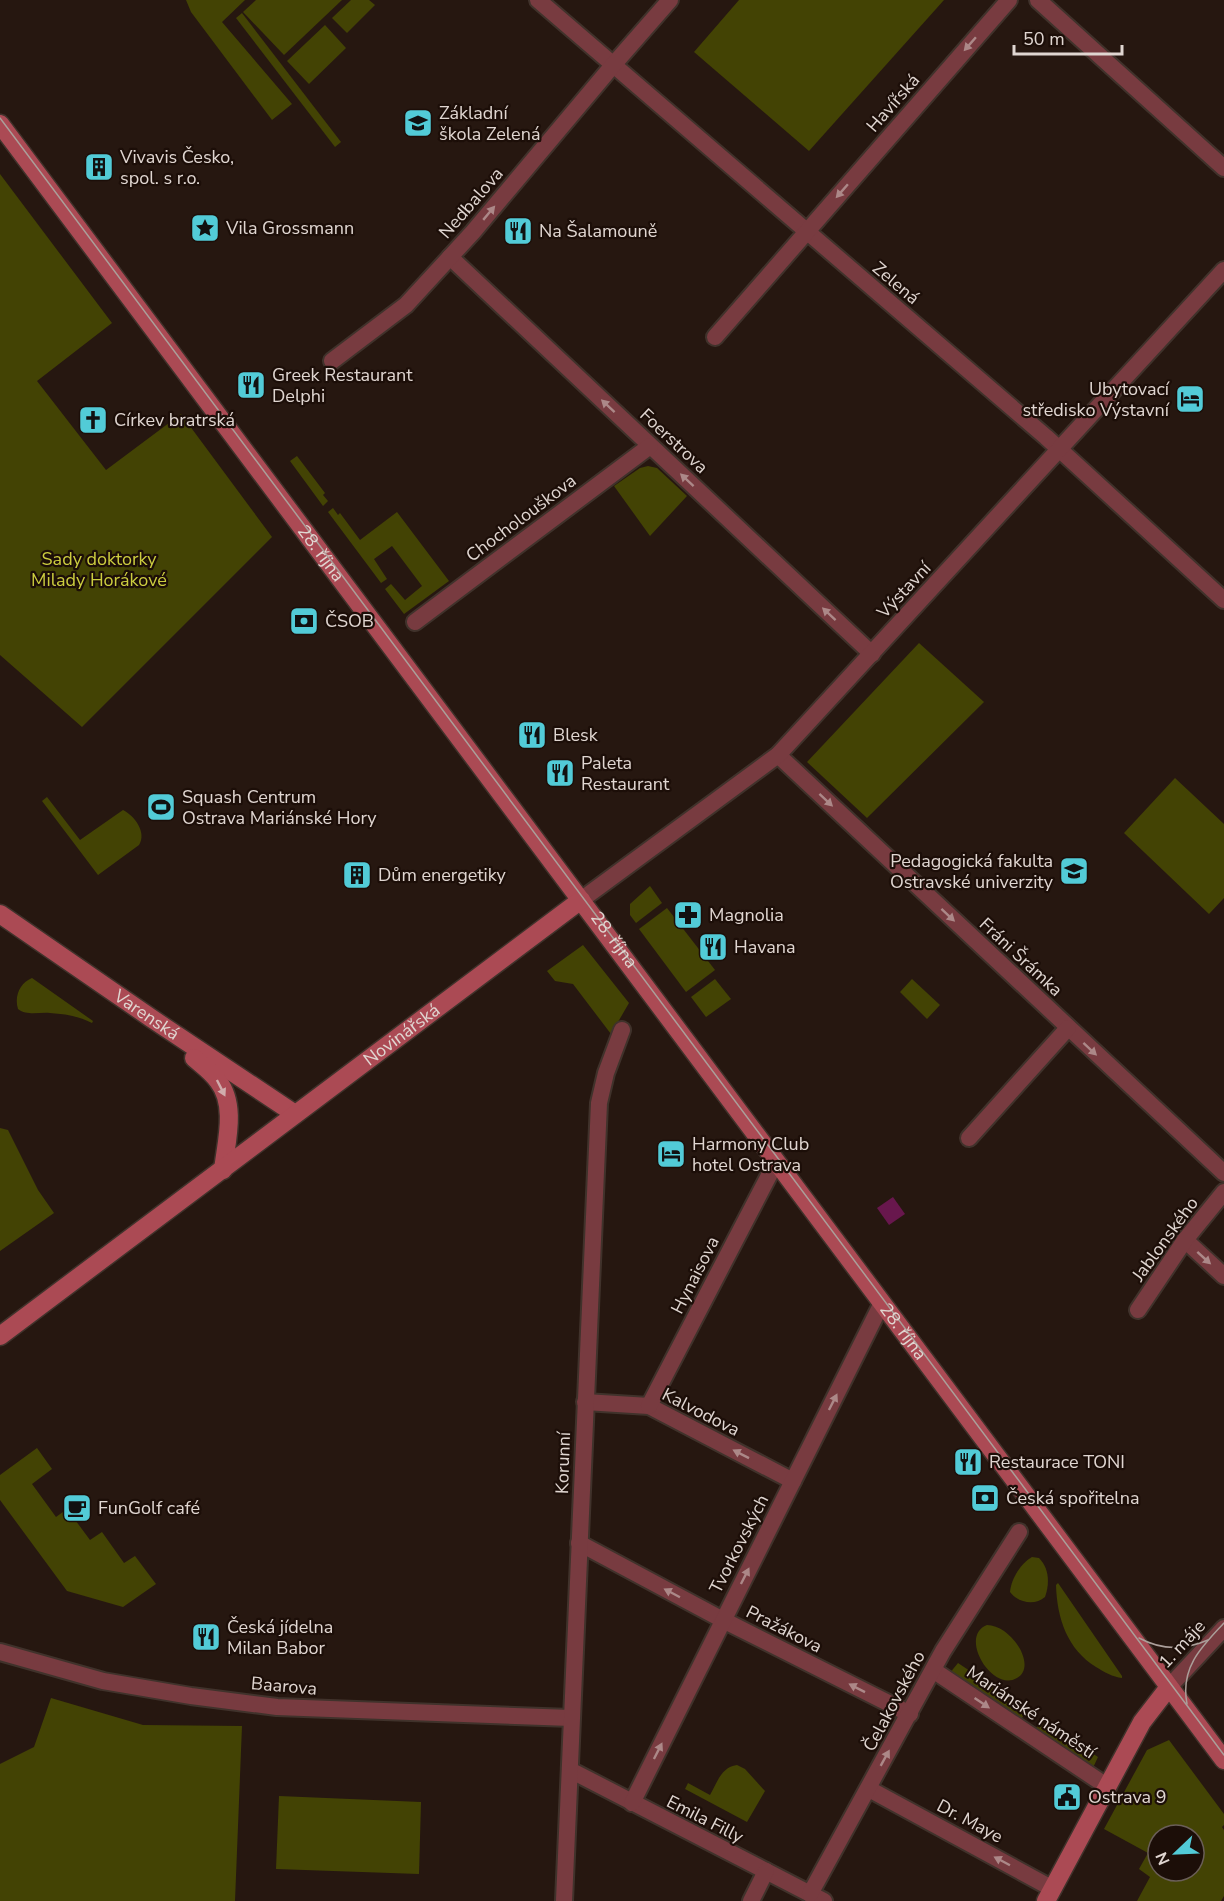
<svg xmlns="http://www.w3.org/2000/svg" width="1224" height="1901" font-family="'Nunito Sans',sans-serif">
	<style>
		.green { fill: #434304; fill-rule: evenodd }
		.water { fill: #68174d }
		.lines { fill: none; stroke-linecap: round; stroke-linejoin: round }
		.street-casing { stroke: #40322b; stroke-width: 20 }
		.secondary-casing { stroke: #40322b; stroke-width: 21 }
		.street { stroke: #783b40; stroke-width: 16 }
		.secondary { stroke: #ab4a54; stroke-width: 18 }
		.tram { stroke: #ab9f9a; stroke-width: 1.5 }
		.oneway { fill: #ac8888 }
		.oneway2 { fill: #d0acac }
		.labels { text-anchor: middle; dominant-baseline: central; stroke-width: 4.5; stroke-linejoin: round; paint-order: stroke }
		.street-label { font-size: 18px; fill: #e0d6d1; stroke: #1c0e08 }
		.poi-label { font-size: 18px; fill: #e0d6d1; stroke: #1c0e08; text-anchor: start }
		.park-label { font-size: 18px; fill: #cccd3f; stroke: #1c0e08 }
	</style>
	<rect width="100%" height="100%" fill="#261710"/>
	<g class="green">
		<polygon points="186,0 245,0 222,22 292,104 272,120 191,12"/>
		<polygon points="256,0 342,0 284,55 243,12"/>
		<polygon points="351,0 369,0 375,5 347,33 332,18"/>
		<polygon points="739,0 944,0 809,151 694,52"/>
		<polygon points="242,13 341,142 335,147 236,18"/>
		<polygon points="325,25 346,48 309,84 287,61"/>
		<polygon points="0,174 112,323 37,381 106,470 181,414 272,537 82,727 0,655"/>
		<polygon points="297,456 325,493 323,495 328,501 323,506 290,461"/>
		<polygon points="648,466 657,468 687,496 650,536 614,486 640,468"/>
		<polygon points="333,508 338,515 340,513 360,540 397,512 449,581 404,614 385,589 391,584 405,600 422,586 392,546 374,559 387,579 381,583 328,512"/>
		<polygon points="919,643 984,702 867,818 807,762"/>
		<polygon points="1175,778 1224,824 1224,898 1209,914 1124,833"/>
		<path d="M47,797l33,43 43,-30c12,6 24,23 16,35l-41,30 -56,-74z"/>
		<polygon points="650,886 662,903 636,923 630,915 630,904"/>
		<polygon points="667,908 715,970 686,992 639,929"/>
		<polygon points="583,945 629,1003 611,1034 573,984 555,981 547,971"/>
		<path d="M32,978l61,43 -1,2c-14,-7 -27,-9 -42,-10 -11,-1 -23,3 -32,-4 -4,-13 2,-26 14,-31z"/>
		<polygon points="715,979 731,999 706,1017 691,997"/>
		<polygon points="912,979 940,1005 927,1019 900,992"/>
		<polygon points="0,1128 8,1130 38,1190 54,1213 0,1251"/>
		<polygon points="37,1448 52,1469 32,1484 56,1517 67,1509 90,1540 102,1532 124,1563 135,1556 156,1584 123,1607 67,1591 0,1500 0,1475"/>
		<path d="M1032,1557l7,1c10,10 11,25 6,39 -10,9 -27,6 -35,-5 1,-13 11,-29 22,-35z"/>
		<path d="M1058,1583l64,93v2c-9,-1 -18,-6 -26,-11 -29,-18 -39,-49 -40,-82z"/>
		<path d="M987,1625c24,0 51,41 30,53 -25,15 -59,-42 -30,-53z"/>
		<polygon points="958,1663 1027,1709 1021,1720 971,1684 966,1686 949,1674"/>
		<polygon points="51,1698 143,1725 242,1726 235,1901 0,1901 0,1764 34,1747"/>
		<polygon points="1039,1719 1098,1757 1091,1772 1032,1728 1034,1726 1037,1728"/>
		<path d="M1169,1740l55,74v11l-2,2 2,3v66l-3,5h-84l13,-24 -11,-8 9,-16 -44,-24 43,-79zM1158,1835h36v36h-36z"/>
		<path d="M737,1765l8,4 20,22 -18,31 -62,-33 3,-6 22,12c7,-12 11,-28 27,-30z"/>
		<polygon points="279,1796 421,1802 419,1874 276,1869"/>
	</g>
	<polygon class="water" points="893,1197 905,1214 889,1225 877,1208"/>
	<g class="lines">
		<g class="street-casing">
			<g id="street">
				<polyline points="538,0 1046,437 1224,600"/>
				<polyline points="1038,0 1224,168"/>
				<polyline points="450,257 872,654"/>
				<polyline points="715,337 1009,0"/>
				<polyline points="332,361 406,305 473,232 614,64 670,0"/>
				<polyline points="415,622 650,446"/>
				<polyline points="778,755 1224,1173"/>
				<polyline points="581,900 778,755 1224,270"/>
				<polyline points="969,1138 1068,1028"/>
				<polyline points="1185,1240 1224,1276"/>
				<polyline points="1138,1310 1185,1240 1224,1192"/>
				<polyline points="585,1402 649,1406 793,1481"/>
				<polyline points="649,1406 776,1162"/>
				<polyline points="579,1543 723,1620 910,1714"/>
				<polyline points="0,1652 103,1681 191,1696 277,1707 571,1718"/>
				<polyline points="933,1670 1108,1787"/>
				<polyline points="1169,1687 1224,1628"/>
				<polyline points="570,1770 824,1901"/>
				<polyline points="869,1789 1053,1889"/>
				<polyline points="632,1803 882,1303"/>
				<polyline points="810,1894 943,1651 1019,1532"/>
				<polyline points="564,1901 599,1103 606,1073 622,1030"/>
				<polyline points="751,1901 766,1871"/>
			</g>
		</g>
		<g class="secondary-casing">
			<g id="secondary">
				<path id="s1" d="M0,124l1224,1636"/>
				<path id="s2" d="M0,914l151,104 144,96"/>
				<path d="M194,1058c8,7 18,14 24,23 19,24 8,62 5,89"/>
				<path id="s3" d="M0,1336l581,-436"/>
				<polyline points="1046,1901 1142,1722 1169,1687"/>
			</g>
		</g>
		<use href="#street" class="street"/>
		<use href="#secondary" class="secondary"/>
		<g class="tram">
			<path id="s4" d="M0,118l1224,1637"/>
			<path d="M1139,1638c22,12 46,12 69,2"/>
			<path d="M1187,1704c-7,-36 14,-57 37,-81"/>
		</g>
	</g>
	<defs><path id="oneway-solid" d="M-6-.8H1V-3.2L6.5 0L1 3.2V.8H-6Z" transform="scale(1.5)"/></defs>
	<g class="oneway">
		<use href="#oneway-solid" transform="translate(970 44) rotate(131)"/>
		<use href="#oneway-solid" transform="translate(842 191) rotate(131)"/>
		<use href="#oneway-solid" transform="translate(489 213) rotate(-50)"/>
		<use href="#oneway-solid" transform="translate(608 406) rotate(-137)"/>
		<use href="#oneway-solid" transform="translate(687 480) rotate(-137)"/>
		<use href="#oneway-solid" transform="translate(829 614) rotate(-137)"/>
		<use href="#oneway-solid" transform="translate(826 800) rotate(43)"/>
		<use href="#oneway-solid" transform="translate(948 915) rotate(43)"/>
		<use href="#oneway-solid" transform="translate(1090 1049) rotate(43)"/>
		<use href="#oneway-solid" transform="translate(1204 1258) rotate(42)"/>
		<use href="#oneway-solid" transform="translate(833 1402) rotate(-63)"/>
		<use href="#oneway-solid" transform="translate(741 1454) rotate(-153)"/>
		<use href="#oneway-solid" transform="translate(745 1576) rotate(-63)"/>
		<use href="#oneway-solid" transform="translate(672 1593) rotate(-152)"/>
		<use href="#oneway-solid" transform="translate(857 1688) rotate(-153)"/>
		<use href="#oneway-solid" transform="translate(982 1703) rotate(34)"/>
		<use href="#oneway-solid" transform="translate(658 1751) rotate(-63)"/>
		<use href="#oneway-solid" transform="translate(885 1758) rotate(-61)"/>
		<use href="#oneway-solid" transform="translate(1002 1861) rotate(-152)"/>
	</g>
	<use class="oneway2" href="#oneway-solid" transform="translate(221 1088) rotate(63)"/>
	<defs>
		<g id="school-square" transform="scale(1.5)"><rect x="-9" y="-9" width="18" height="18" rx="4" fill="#52cbd7" stroke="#1c0e08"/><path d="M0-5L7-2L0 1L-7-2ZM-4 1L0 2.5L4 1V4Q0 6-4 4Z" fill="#111"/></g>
		<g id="building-square" transform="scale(1.5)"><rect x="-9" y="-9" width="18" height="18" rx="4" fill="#52cbd7" stroke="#1c0e08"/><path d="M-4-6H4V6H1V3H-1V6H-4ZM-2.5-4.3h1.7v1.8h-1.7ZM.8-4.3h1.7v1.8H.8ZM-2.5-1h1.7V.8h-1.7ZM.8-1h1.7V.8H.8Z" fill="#111"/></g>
		<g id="sight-square" transform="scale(1.5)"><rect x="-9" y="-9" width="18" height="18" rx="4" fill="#52cbd7" stroke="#1c0e08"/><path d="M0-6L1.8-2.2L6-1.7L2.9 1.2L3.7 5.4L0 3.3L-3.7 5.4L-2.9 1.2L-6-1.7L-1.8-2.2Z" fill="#111"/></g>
		<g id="restaurant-square" transform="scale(1.5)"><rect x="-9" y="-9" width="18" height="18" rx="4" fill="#52cbd7" stroke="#1c0e08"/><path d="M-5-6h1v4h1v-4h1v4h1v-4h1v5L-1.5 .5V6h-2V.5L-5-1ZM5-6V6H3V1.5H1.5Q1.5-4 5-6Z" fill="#111"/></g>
		<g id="hotel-square" transform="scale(1.5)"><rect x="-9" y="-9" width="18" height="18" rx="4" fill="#52cbd7" stroke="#1c0e08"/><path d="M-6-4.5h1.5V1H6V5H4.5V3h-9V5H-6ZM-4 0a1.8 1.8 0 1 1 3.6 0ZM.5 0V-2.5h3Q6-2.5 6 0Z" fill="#111"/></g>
		<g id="church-square" transform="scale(1.5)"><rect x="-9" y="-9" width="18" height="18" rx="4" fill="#52cbd7" stroke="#1c0e08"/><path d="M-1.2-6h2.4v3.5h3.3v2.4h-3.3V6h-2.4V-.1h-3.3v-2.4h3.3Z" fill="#111"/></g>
		<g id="bank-square" transform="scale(1.5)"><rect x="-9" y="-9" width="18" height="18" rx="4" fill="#52cbd7" stroke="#1c0e08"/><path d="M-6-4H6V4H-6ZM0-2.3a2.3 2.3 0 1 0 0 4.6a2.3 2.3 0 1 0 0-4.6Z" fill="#111"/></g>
		<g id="stadium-square" transform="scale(1.5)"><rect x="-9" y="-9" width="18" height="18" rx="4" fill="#52cbd7" stroke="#1c0e08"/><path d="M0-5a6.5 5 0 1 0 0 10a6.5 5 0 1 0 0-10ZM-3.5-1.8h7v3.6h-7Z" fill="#111"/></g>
		<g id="university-square" transform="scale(1.5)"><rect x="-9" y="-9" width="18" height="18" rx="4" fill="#52cbd7" stroke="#1c0e08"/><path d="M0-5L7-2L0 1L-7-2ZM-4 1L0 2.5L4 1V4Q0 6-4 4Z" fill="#111"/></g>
		<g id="pharmacy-square" transform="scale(1.5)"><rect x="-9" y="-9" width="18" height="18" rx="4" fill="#52cbd7" stroke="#1c0e08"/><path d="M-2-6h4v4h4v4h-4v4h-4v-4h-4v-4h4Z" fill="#111"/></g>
		<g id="cafe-square" transform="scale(1.5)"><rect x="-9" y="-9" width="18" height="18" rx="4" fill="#52cbd7" stroke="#1c0e08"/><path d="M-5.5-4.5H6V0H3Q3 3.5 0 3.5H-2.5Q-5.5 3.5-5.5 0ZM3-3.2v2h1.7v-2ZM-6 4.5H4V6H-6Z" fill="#111"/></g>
		<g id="civic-square" transform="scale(1.5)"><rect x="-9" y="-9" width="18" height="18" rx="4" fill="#52cbd7" stroke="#1c0e08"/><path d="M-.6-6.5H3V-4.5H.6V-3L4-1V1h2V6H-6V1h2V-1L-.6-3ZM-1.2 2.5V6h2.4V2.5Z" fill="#111"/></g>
	</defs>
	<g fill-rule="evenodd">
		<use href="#school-square" x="418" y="123"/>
		<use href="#building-square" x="99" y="167"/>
		<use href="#sight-square" x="205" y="228"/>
		<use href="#restaurant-square" x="518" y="231"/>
		<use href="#restaurant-square" x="251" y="385"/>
		<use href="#hotel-square" x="1190" y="399"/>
		<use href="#church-square" x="93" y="420"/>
		<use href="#bank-square" x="304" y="621"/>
		<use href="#restaurant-square" x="532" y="735"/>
		<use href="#restaurant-square" x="560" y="773"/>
		<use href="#stadium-square" x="161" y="807"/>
		<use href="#university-square" x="1074" y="871"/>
		<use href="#building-square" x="357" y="875"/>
		<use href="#pharmacy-square" x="688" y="915"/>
		<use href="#restaurant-square" x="713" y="947"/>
		<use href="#hotel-square" x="671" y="1154"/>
		<use href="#restaurant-square" x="968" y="1462"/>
		<use href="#bank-square" x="985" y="1498"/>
		<use href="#cafe-square" x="77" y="1508"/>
		<use href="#restaurant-square" x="206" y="1637"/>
		<use href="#civic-square" x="1067" y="1797"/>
	</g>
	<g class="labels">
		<g class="street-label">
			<text transform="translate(893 103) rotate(-49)">Havířská</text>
			<text transform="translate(471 203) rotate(-49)">Nedbalova</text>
			<text transform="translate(896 283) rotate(40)">Zelená</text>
			<text transform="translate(674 441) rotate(43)">Foerstrova</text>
			<text transform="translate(521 518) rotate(-37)">Chocholouškova</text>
			<text stroke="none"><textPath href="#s1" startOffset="536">28. října</textPath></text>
			<text transform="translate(904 590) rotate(-47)">Výstavní</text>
			<text stroke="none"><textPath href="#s4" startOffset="1026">28. října</textPath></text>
			<text transform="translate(1021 957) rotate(43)">Fráni Šrámka</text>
			<text stroke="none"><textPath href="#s2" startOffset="178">Varenská</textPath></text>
			<text stroke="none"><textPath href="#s3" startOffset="502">Novinářská</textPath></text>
			<text transform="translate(1165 1239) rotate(-54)">Jablonského</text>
			<text transform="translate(695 1275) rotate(-63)">Hynaisova</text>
			<text stroke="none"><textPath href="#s1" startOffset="1508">28. října</textPath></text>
			<text transform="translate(701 1412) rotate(27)">Kalvodova</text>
			<text transform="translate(563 1463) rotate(-88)">Korunní</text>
			<text transform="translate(739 1544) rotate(-63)">Tvorkovských</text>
			<text transform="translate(784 1629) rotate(27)">Pražákova</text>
			<text transform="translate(1182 1644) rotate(-47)">1. máje</text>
			<text transform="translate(284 1686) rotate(5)">Baarova</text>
			<text transform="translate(894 1701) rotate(-62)">Čelakovského</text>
			<text transform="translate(1031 1712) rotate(34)">Mariánské náměstí</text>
			<text transform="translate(705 1819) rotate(27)">Emila Filly</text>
			<text transform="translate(970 1821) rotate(28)">Dr. Maye</text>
		</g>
		<g class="poi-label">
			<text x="439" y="113">Základní<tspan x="439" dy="21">škola Zelená</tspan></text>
			<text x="120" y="157">Vivavis Česko,<tspan x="120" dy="21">spol. s r.o.</tspan></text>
			<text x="226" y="228">Vila Grossmann</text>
			<text x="539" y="231">Na Šalamouně</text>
			<text x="272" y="375">Greek Restaurant<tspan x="272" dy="21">Delphi</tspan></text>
			<text x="1169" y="389" text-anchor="end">Ubytovací<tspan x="1169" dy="21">středisko Výstavní</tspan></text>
			<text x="114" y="420">Církev bratrská</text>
			<text x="325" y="621">ČSOB</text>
			<text x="553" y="735">Blesk</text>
			<text x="581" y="763">Paleta<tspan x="581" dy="21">Restaurant</tspan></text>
			<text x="182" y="797">Squash Centrum<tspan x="182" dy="21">Ostrava Mariánské Hory</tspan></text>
			<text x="1053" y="861" text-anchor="end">Pedagogická fakulta<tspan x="1053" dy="21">Ostravské univerzity</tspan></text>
			<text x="378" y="875">Dům energetiky</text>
			<text x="709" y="915">Magnolia</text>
			<text x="734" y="947">Havana</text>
			<text x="692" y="1144">Harmony Club<tspan x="692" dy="21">hotel Ostrava</tspan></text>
			<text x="989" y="1462">Restaurace TONI</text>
			<text x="1006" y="1498">Česká spořitelna</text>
			<text x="98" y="1508">FunGolf café</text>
			<text x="227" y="1627">Česká jídelna<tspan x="227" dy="21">Milan Babor</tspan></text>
			<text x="1088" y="1797">Ostrava 9</text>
		</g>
		<g class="park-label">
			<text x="99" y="559">Sady doktorky<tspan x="99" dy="21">Milady Horákové</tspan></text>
		</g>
	</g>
	<g transform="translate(1176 1853) rotate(247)"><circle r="28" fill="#1c0e08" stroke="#6a5e58" stroke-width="1.5"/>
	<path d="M0-4.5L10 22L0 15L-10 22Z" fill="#52cbd7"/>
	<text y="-9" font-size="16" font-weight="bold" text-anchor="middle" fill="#e0d6d1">N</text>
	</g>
	<path d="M1014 45v9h108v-9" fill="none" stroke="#e0d6d1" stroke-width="3"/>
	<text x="1023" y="45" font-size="18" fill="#e0d6d1" stroke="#1c0e08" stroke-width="4.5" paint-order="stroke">50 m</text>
</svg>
